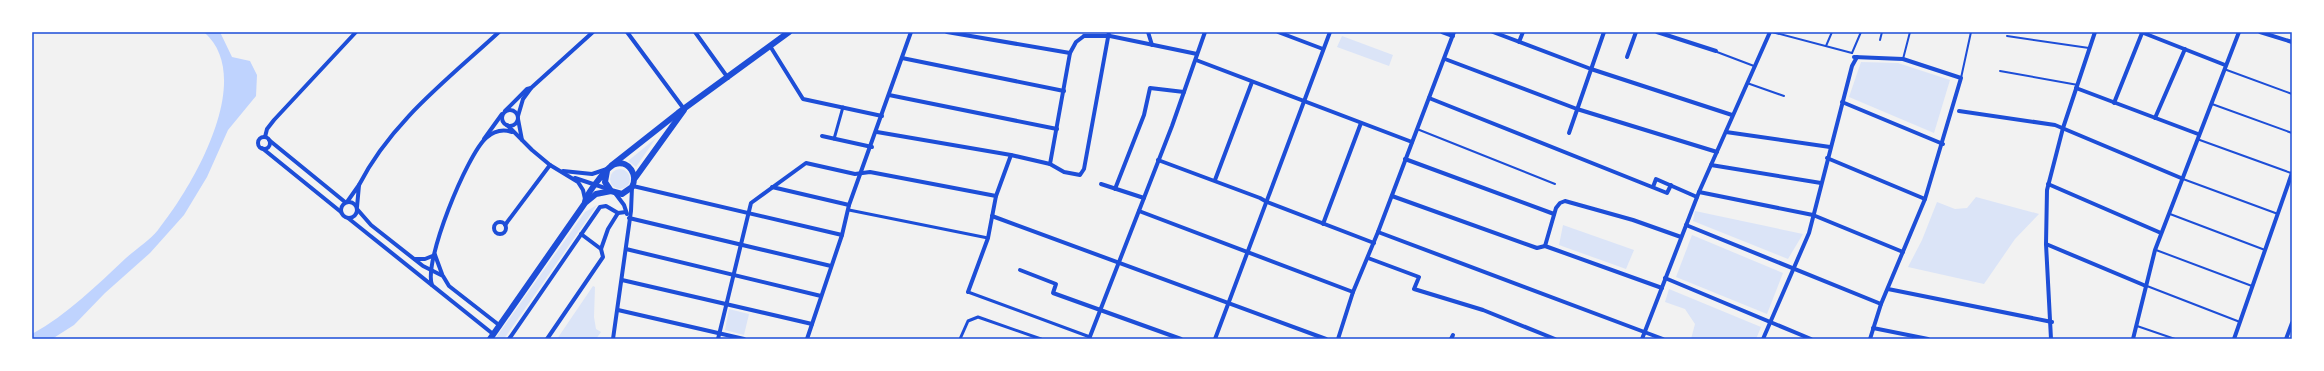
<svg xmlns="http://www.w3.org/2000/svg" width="2324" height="371" font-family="'Golos Text',sans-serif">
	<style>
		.green { fill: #dbe4f7 }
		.water { fill: #bfd3fe }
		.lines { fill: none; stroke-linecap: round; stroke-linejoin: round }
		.service { stroke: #1d4ed8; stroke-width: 2 }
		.pedestrian { stroke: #1d4ed8; stroke-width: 3 }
		.minor { stroke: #1d4ed8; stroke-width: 4 }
		.secondary { stroke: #1d4ed8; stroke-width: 6 }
		.neatline { fill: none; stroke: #1d4ed8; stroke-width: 1.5 }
	</style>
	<rect width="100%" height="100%" fill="#f2f2f2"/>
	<g class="green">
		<polygon points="1342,36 1393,55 1389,66 1337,47"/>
		<polygon points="1861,62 1898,63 1950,80 1934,133 1849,97"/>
		<polygon points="656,138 636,167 628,161"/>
		<circle cx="620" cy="179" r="10"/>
		<polygon points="1976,197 2039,214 2015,239 1984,284 1908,267 1922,240 1937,202 1955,209 1967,208"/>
		<polygon points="597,205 504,339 495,339 585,212"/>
		<polygon points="1695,211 1803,234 1788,259 1693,221"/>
		<polygon points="1563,225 1634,250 1626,269 1559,245"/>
		<polygon points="1692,235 1783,273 1767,314 1676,277"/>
		<polygon points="593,286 595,287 594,317 596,329 601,332 596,339 557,339"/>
		<polygon points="1669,289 1761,327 1756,339 1691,339 1695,324 1685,309 1665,302"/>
		<polygon points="729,309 749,314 744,335 725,330"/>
	</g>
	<path class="water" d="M204,32h16l12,25 18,4 7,14 -1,21 -28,34 -21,47 -23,38 -34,38 -45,40 -31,32 -22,14h-20v-5c36,-20 64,-48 94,-76 10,-9 23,-17 32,-28 34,-42 99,-152 46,-198z"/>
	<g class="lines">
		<g class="service">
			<polyline points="1772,32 1852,53"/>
			<polyline points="2007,36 2089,48"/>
			<polyline points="1880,40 1882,32"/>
			<polyline points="1826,46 1832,32"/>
			<polyline points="1717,52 1754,66"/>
			<polyline points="1852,53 1861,32"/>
			<polyline points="1903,59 1910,32"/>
			<polyline points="2224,69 2292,94"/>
			<polyline points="2000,71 2078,85"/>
			<polyline points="1961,78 1971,32"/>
			<polyline points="1747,83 1784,96"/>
			<polyline points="2212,104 2292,133"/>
			<polyline points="1417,129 1555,184"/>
			<polyline points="2197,139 2291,173"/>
			<polyline points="2183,179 2278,214"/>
			<polyline points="2170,214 2265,250"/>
			<polyline points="2156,250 2252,286"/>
			<polyline points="2147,286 2240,322"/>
			<polyline points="2137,326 2175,339"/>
		</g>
		<g class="pedestrian">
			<polyline points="834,139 843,107"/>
			<polyline points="849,210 988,238"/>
			<polyline points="968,292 1090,337"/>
			<polyline points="960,339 968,321 978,317 1041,339"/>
		</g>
		<g class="minor">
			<polyline points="627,32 684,109"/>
			<polyline points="695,32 728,78"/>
			<polyline points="947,32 1070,53"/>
			<polyline points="1148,32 1152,45"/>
			<polyline points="1278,32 1323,49"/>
			<polyline points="1442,32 1453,36"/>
			<polyline points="1493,32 1591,69 1732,115"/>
			<polyline points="1657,32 1716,51"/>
			<polyline points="2141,32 2225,65"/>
			<polyline points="2260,32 2292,42"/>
			<polyline points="1084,36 1110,36 1197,54"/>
			<polyline points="1519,42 1523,32"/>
			<polyline points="770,46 803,99 882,116"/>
			<polyline points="1627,57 1636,32"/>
			<polyline points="1854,57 1903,59 1961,78 1925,199 1881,304 1870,339"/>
			<polyline points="902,58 1064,91"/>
			<polyline points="1445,59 1577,109 1717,152"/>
			<polyline points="1196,60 1412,142"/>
			<polyline points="2076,88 2198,134"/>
			<polyline points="889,95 1057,129"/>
			<polyline points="1429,98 1667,193 1671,185"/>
			<polyline points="1842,102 1943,144"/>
			<polyline points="2114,103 2142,33"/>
			<circle cx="510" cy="118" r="8"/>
			<polyline points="505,111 527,89 531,88"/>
			<polyline points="1959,111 2055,125 2181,178"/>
			<polyline points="518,116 523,99 531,88 593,32"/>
			<polyline points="2155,118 2185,49"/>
			<polyline points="518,119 522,140"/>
			<polyline points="507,125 532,150 550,165 578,182 583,190 585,199"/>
			<polyline points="877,132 1011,155 1050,164 1064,172 1080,175 1084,169 1109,32"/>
			<polyline points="1726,132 1830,147"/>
			<polyline points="1569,133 1604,32"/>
			<polyline points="822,136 872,147"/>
			<polyline points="265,137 267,129 274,120 356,32"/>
			<circle cx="264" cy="143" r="6"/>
			<polyline points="484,139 502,114"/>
			<polyline points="269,140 345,202"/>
			<polyline points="262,148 341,212"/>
			<polyline points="1827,158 1925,199"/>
			<polyline points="1405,159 1554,214"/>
			<polyline points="1158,160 1260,198 1267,202 1374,243"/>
			<polyline points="1050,164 1070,53 1076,42 1084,36"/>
			<polyline points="1711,165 1821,183"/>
			<polyline points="563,171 592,174 607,169"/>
			<polyline points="575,178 608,189"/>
			<polyline points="1215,180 1252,82"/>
			<polyline points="1101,184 1144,198"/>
			<polyline points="2048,184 2161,233"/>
			<path d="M359,185c32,-63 89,-106 140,-153"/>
			<polyline points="633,186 842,235"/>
			<polyline points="772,187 849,205"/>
			<polyline points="1653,187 1656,179 1697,197"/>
			<polyline points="1115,189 1144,115 1150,88 1184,92"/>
			<polyline points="1699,192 1813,215 1903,252"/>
			<polyline points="615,193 624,205 627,214"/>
			<polyline points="1392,196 1537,248 1545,246 1662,288"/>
			<circle cx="349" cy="210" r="8"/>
			<polyline points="347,202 359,185 357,207"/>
			<polyline points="357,209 371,225 423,266 443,276 449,286 499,325"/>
			<polyline points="1139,211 1353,292"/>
			<polyline points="992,216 1326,339"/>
			<polyline points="348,218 493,334"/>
			<polyline points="629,218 831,266"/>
			<circle cx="500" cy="228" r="6"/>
			<polyline points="1323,224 1361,123"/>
			<polyline points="505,225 550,165"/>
			<polyline points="1686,225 1881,304"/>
			<polyline points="1378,232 1663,339"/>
			<polyline points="2046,244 2146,286"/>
			<polyline points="1545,246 1556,208 1560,203 1565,201 1633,220 1681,237"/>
			<polyline points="601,249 608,229 618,213"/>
			<polyline points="626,249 821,296"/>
			<polyline points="435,255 442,274"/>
			<polyline points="1368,258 1419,277 1414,289 1483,310 1555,339"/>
			<polyline points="415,259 425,259 435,255"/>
			<polyline points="1020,270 1056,284 1053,293 1181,339"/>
			<polyline points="1665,278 1811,339"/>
			<polyline points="622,280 812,324"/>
			<path d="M432,285c-9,-23 35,-130 54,-147 8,-7 17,-9 26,-6"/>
			<polyline points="1888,289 2052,322"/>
			<polyline points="968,292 988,238 996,196 1011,155"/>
			<polyline points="618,310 744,339"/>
			<polyline points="1873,328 1928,339"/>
			<polyline points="509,339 600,207 606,206 618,213 626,212"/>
			<polyline points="547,339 603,257 601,249 581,234"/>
			<polyline points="613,339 631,211 632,187"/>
			<polyline points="718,339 751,203 806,163 855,174 870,172 996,196"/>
			<polyline points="807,339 842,235 849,205 911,32"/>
			<polyline points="1089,339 1172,126 1205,32"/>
			<polyline points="1215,339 1330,32"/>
			<polyline points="1338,339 1353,292 1378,232 1454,32"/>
			<polyline points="1451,339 1453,335"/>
			<polyline points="1642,339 1699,192 1770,32"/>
			<polyline points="1763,339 1809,233 1852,66 1857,57"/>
			<polyline points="2051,339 2046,244 2047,190 2063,128 2095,32"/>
			<polyline points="2133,339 2155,250 2239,32"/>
			<polyline points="2234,339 2292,173"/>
			<polyline points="2286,339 2292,323"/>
		</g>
		<g class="secondary">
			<polyline points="612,165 678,113 789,32"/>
			<polyline points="635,178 684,110"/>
			<path d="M585,202c1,-8 23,-36 30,-38 15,-4 23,12 17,23l-10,7 -11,-3 -6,-9 2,-11"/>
			<polyline points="490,339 585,203 596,194 611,191"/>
		</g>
	</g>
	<rect width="2324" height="371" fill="none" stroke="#ffffff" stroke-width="66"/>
	<rect x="33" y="33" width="2258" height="305" class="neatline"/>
</svg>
